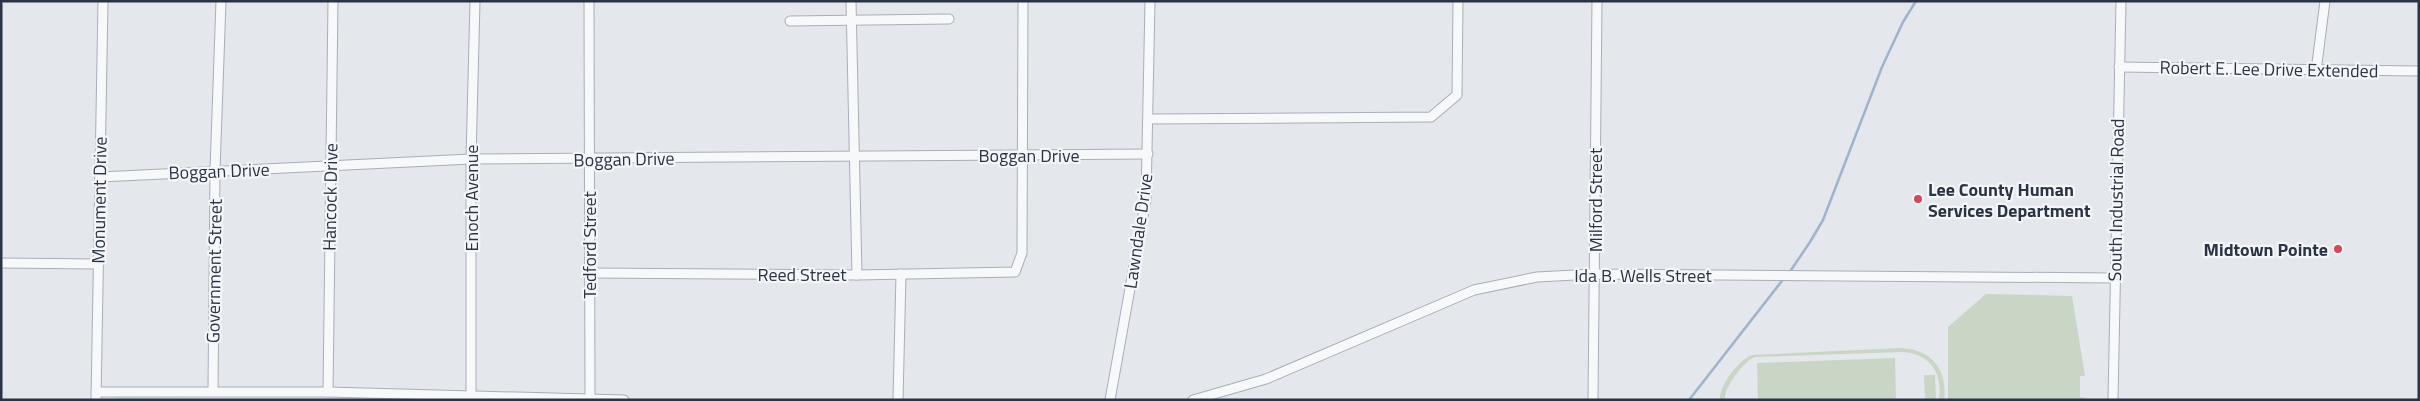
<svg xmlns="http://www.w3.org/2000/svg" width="2420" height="401" font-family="'Titillium Web',sans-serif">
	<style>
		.grass { fill: url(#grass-tufts) }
		.pitch { fill: #c9d6c5 }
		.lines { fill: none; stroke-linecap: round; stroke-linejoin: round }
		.stream { stroke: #9fb4cc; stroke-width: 2.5 }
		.minor-casing { stroke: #a9aeb7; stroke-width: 11 }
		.minor { stroke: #f7f8fa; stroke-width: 9 }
		.poi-dot { fill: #d1495b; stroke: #f4f6f9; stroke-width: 2 }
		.labels { text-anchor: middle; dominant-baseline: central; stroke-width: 4.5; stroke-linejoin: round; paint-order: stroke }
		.street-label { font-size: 18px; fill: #2b3445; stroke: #f4f6f9 }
		.poi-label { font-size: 18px; font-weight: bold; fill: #2b3445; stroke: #f4f6f9; text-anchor: start }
	</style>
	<defs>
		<pattern id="grass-tufts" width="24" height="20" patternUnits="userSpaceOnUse" patternTransform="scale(1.25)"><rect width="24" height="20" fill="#c9d6c5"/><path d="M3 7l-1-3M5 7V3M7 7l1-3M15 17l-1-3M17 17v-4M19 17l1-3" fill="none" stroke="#adb8ab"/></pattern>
	</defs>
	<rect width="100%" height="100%" fill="#e4e7ec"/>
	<polygon class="grass" points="118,398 301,400 112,400"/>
	<g class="pitch">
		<polygon points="1986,294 2072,296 2085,376 2080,376 2080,397 2085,398 2085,400 1948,400 1948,327"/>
		<path d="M1900,348c31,1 48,21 44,52h-5c4,-26 -8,-46 -36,-48l-148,5c-10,3 -32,31 -30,43h-5c-1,-15 19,-40 32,-45z"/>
		<polygon points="1895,358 1896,400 1758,400 1757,363"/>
		<polygon points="1924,375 1935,375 1936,400 1925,400"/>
	</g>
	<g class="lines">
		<g class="stream">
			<polyline points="1789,273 1810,242 1823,220 1882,67 1903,22 1916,1"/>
			<polyline points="1689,400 1785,277"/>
		</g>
		<g class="minor-casing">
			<g id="minor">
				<polyline points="589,1 590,398"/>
				<polyline points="851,1 857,275"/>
				<polyline points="790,21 949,19"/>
				<polyline points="2119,67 2419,71"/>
				<polyline points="2316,71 2325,1"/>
				<polyline points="1149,119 1431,117 1457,95 1458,1"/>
				<polyline points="100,177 471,159 1148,154"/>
				<polyline points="1,263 98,264"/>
				<polyline points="588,273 857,275 1015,272 1022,253 1023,1"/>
				<polyline points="213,391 215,170 221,1"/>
				<polyline points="96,392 328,392 624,400"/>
				<polyline points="328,392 333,1"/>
				<polyline points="471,394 471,159 475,1"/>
				<polyline points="96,400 103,1"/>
				<polyline points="898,400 901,274"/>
				<polyline points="1110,400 1146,199 1150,1"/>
				<polyline points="1193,400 1266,379 1474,290 1537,277 1594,274 2115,278"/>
				<polyline points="1593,400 1597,1"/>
				<polyline points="2113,400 2121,1"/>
			</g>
		</g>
		<use href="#minor" class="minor"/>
	</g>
	<g class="poi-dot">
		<circle cx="1918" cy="199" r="5"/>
		<circle cx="2338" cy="249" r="5"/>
	</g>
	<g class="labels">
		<g class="street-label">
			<text transform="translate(2269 69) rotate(1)">Robert E. Lee Drive Extended</text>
			<text x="1029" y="155">Boggan Drive</text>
			<text transform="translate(624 159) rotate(-1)">Boggan Drive</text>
			<text transform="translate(219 171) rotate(-2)">Boggan Drive</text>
			<text transform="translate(330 197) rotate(-89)">Hancock Drive</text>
			<text transform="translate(471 198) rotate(-90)">Enoch Avenue</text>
			<text transform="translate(99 200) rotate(-89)">Monument Drive</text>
			<text transform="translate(1595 200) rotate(-90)">Milford Street</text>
			<text transform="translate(2116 200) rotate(-89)">South Industrial Road</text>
			<text transform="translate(1138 231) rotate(-82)">Lawndale Drive</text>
			<text transform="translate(589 245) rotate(-90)">Tedford Street</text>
			<text transform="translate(214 271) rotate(-89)">Government Street</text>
			<text x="802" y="274">Reed Street</text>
			<text x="1643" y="275">Ida B. Wells Street</text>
		</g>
		<g class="poi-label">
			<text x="1928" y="189">Lee County Human<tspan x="1928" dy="21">Services Department</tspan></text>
			<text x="2328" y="249" text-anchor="end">Midtown Pointe</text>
		</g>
	</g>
	<rect width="2420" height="401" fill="none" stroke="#2b3445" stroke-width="5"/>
</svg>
